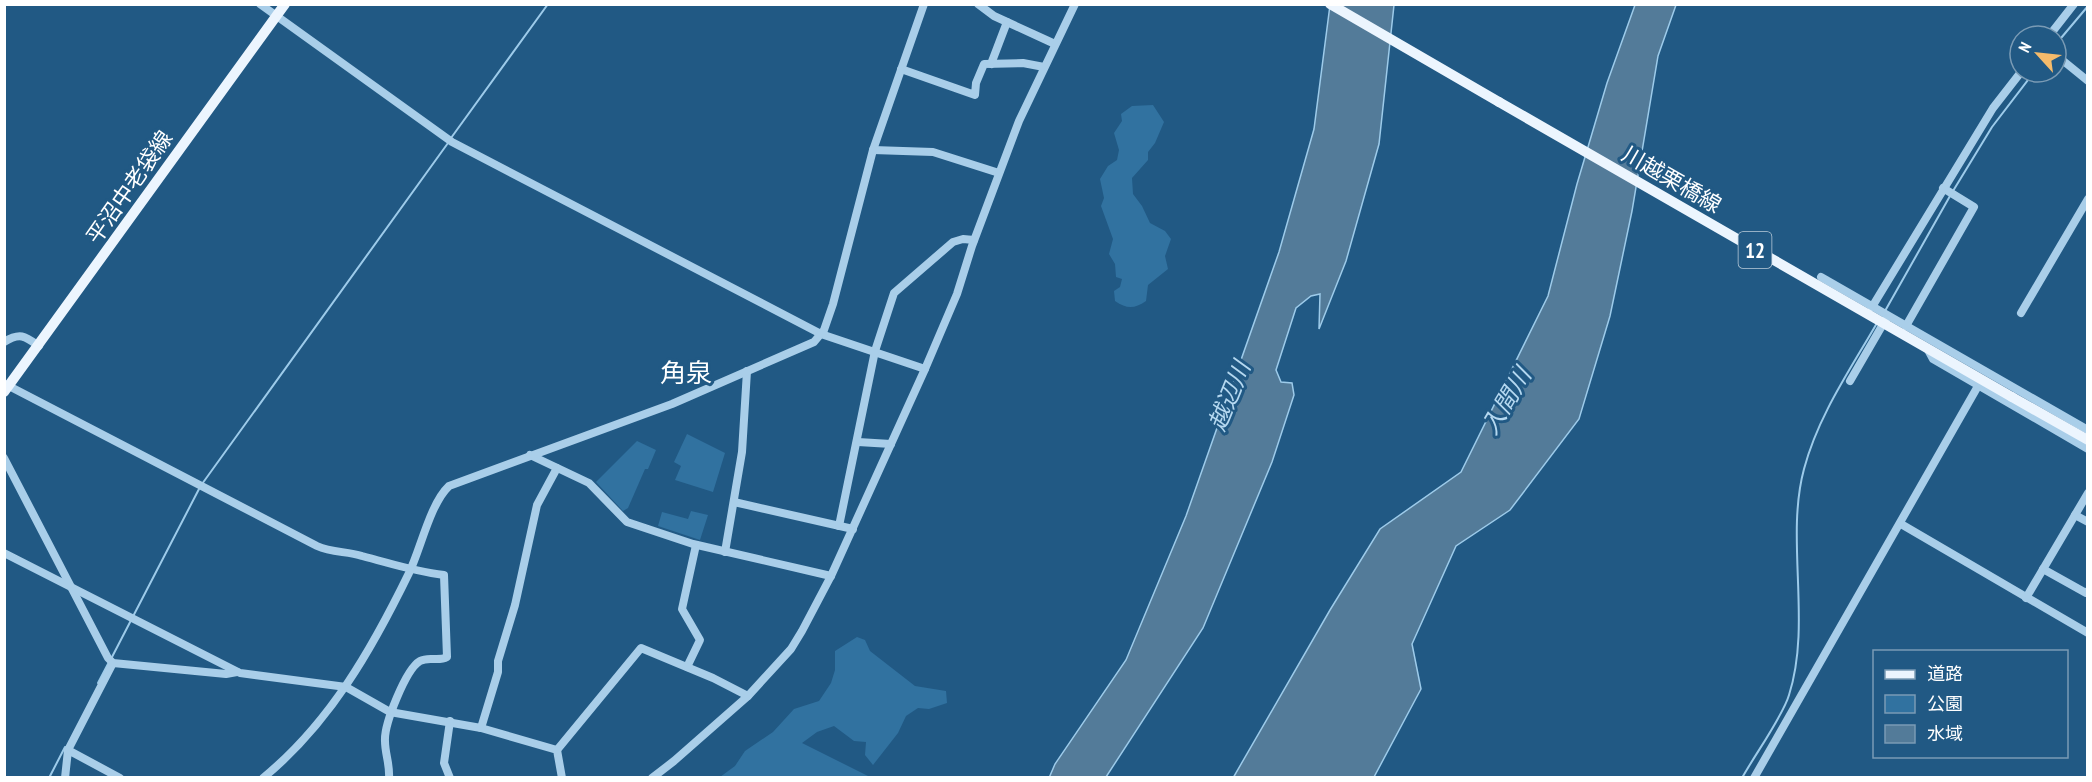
<svg xmlns="http://www.w3.org/2000/svg" width="2092" height="782" font-family="'PT Sans Narrow','Noto Sans JP',sans-serif">
	<style>
		.green { fill: #3172a0 }
		.water { fill: #537b99; stroke: #9dcbea; stroke-width: 1.5 }
		.lines { fill: none; stroke-linecap: round; stroke-linejoin: round }
		.stream { stroke: #9dcbea; stroke-width: 2 }
		.minor { stroke: #a9cee9; stroke-width: 8 }
		.major { stroke: #ecf5fe; stroke-width: 10 }
		.major-bridge { stroke: #ecf5fe; stroke-width: 10 }
		.labels { text-anchor: middle; dominant-baseline: central; stroke-width: 6; stroke-linejoin: round; paint-order: stroke }
		.shield { fill: #215984; stroke: #bccdda; stroke-width: 1.5 }
		.shield-label { font-size: 21px; font-weight: bold; fill: #fff }
		.street-label { font-size: 22px; fill: #fff; stroke: #215984 }
		.water-label { font-size: 24px; font-style: italic; fill: #b5d8f0; stroke: #215984 }
		.quarter-label { font-size: 26px; fill: #fff; stroke: #215984 }
	</style>
	<rect width="100%" height="100%" fill="#215984"/>
	<g class="green">
		<path d="M1153,105l11,17 -9,21 -7,9v8l-16,18 1,16 9,12 8,17 15,8 6,8 -6,17 3,13 -20,16 -2,16c-12,8 -19,8 -31,0l-1,-10 6,-4 2,-8 -6,-2 -1,-13 -6,-10 4,-15 -12,-33 3,-8 -4,-19 8,-13 9,-6 2,-10 -5,-17 8,-12 -1,-7 11,-8z"/>
		<polygon points="687,434 725,453 713,492 675,480 681,466 674,462"/>
		<polygon points="637,441 656,450 648,469 645,469 628,508 623,511 596,482"/>
		<polygon points="691,511 708,515 700,540 658,526 662,512 688,519"/>
		<polygon points="857,637 865,640 870,651 915,686 946,691 947,703 929,709 918,708 906,716 898,733 873,765 865,755 866,742 854,741 834,726 817,732 802,743 870,777 720,777 735,766 745,751 773,732 794,709 819,701 831,683 835,670 835,651"/>
	</g>
	<g class="water">
		<polygon points="1330,5 1394,5 1379,144 1346,261 1319,329 1320,294 1311,296 1296,308 1276,370 1281,382 1292,383 1294,395 1272,462 1203,628 1106,777 1049,778 1055,764 1126,660 1186,516 1279,252 1314,129"/>
		<polygon points="1635,5 1676,5 1658,56 1632,211 1610,316 1579,419 1510,510 1456,546 1412,644 1421,689 1374,777 1233,778 1330,610 1380,529 1461,472 1548,296 1577,184 1607,83"/>
	</g>
	<g class="lines">
		<g class="stream">
			<polyline points="2056,44 2088,6"/>
			<polyline points="451,138 548,4"/>
			<polyline points="1953,191 1992,127 2034,72"/>
			<polyline points="1885,311 1950,196"/>
			<polyline points="202,484 448,143"/>
			<polyline points="112,657 199,489"/>
			<polyline points="98,683 109,662"/>
			<polyline points="49,778 65,747"/>
			<path d="M1742,778c12,-22 41,-62 47,-83 23,-72 -4,-156 15,-226 14,-53 46,-99 73,-146"/>
		</g>
		<g class="minor">
			<polyline points="260,4 452,142 821,334 925,369"/>
			<polyline points="978,4 994,16 1055,44"/>
			<polyline points="2049,36 2074,4"/>
			<polyline points="2056,55 2088,81"/>
			<polyline points="991,64 1007,22"/>
			<polyline points="901,69 975,95 976,83 984,64 1023,63 1044,67"/>
			<polyline points="873,150 933,152 999,173"/>
			<polyline points="1821,277 2088,430"/>
			<polyline points="1872,307 1993,108 2021,72"/>
			<polyline points="2021,313 2088,199"/>
			<polyline points="1906,326 1974,207 1943,188"/>
			<path d="M4,342c16,-10 21,-6 35,4"/>
			<polyline points="1927,348 1933,359 2088,449"/>
			<polyline points="1850,381 1886,319"/>
			<path d="M5,384l312,162c15,7 30,5 45,10 31,8 50,15 82,19l3,82c-9,5 -18,-1 -27,4 -14,8 -36,63 -35,80 0,13 5,23 4,37"/>
			<polyline points="858,442 891,444"/>
			<polyline points="530,455 589,483 627,522 693,544 831,576"/>
			<polyline points="4,458 108,658 113,663 226,674 237,672"/>
			<polyline points="734,502 853,529"/>
			<polyline points="2075,515 2088,522"/>
			<polyline points="1901,524 2088,633"/>
			<polyline points="839,526 875,351 894,293 953,242 963,239 974,240"/>
			<polyline points="725,552 742,452 747,371"/>
			<polyline points="4,553 240,673 346,687 390,712 481,728 557,750 562,778"/>
			<polyline points="2043,569 2086,593 2088,591"/>
			<polyline points="2026,598 2088,493"/>
			<polyline points="687,667 700,640 682,609 696,545"/>
			<polyline points="450,721 444,763 450,778"/>
			<polyline points="481,728 498,672 498,661 515,605 537,505 557,468"/>
			<polyline points="68,750 113,663"/>
			<polyline points="557,750 641,648 713,678 748,696"/>
			<polyline points="65,778 68,750 120,778"/>
			<path d="M263,778c67,-55 109,-129 146,-205 12,-25 21,-69 40,-87l223,-82 142,-62 10,-12 9,-26 40,-154 51,-146"/>
			<polyline points="652,778 674,761 748,696 791,649 802,631 831,576 925,369 957,294 972,246 1019,121 1075,4"/>
			<polyline points="1754,778 1978,386"/>
		</g>
		<g class="major">
			<polyline points="1330,4 1499,102"/>
			<polyline points="4,392 285,4"/>
			<polyline points="2012,397 2088,440"/>
		</g>
		<polyline class="major-bridge" points="1499,102 2012,397"/>
	</g>
	<g class="labels">
		<rect class="shield" x="1738.5" y="232" width="33" height="36" rx="4.5"/>
		<g class="shield-label">
			<text x="1755" y="250">12</text>
		</g>
		<g class="street-label">
			<text transform="translate(1672 179) rotate(30)">川越栗橋線</text>
			<text transform="translate(129 187) rotate(-55)">平沼中老袋線</text>
		</g>
		<g class="water-label">
			<text transform="translate(1229 396) rotate(-68)">越辺川</text>
			<text transform="translate(1506 401) rotate(-59)">入間川</text>
		</g>
		<g class="quarter-label">
			<text x="686" y="372">角泉</text>
		</g>
	</g>
	<rect width="2092" height="782" fill="none" stroke="#ffffff" stroke-width="12"/>
	<rect x="1873" y="650" width="195" height="108" fill="#215984" stroke="#7a9bb5" stroke-width="1.5"/>
	<rect x="1885" y="670" width="30" height="9" fill="#ecf5fe" stroke="#7a9bb5" stroke-width="1.5"/>
	<text x="1927" y="680" font-size="18" fill="#ffffff">道路</text>
	<rect x="1885" y="695" width="30" height="18" fill="#3172a0" stroke="#7a9bb5" stroke-width="1.5"/>
	<text x="1927" y="710" font-size="18" fill="#ffffff">公園</text>
	<rect x="1885" y="725" width="30" height="18" fill="#537b99" stroke="#7a9bb5" stroke-width="1.5"/>
	<text x="1927" y="740" font-size="18" fill="#ffffff">水域</text>
	<g transform="translate(2038 54) rotate(297)"><circle r="28" fill="#215984" stroke="#7a9bb5" stroke-width="1.5"/>
	<path d="M0-4.5L10 22L0 15L-10 22Z" fill="#f5bb6b"/>
	<text y="-9" font-size="16" font-weight="bold" text-anchor="middle" fill="#ffffff">N</text>
	</g>
</svg>
